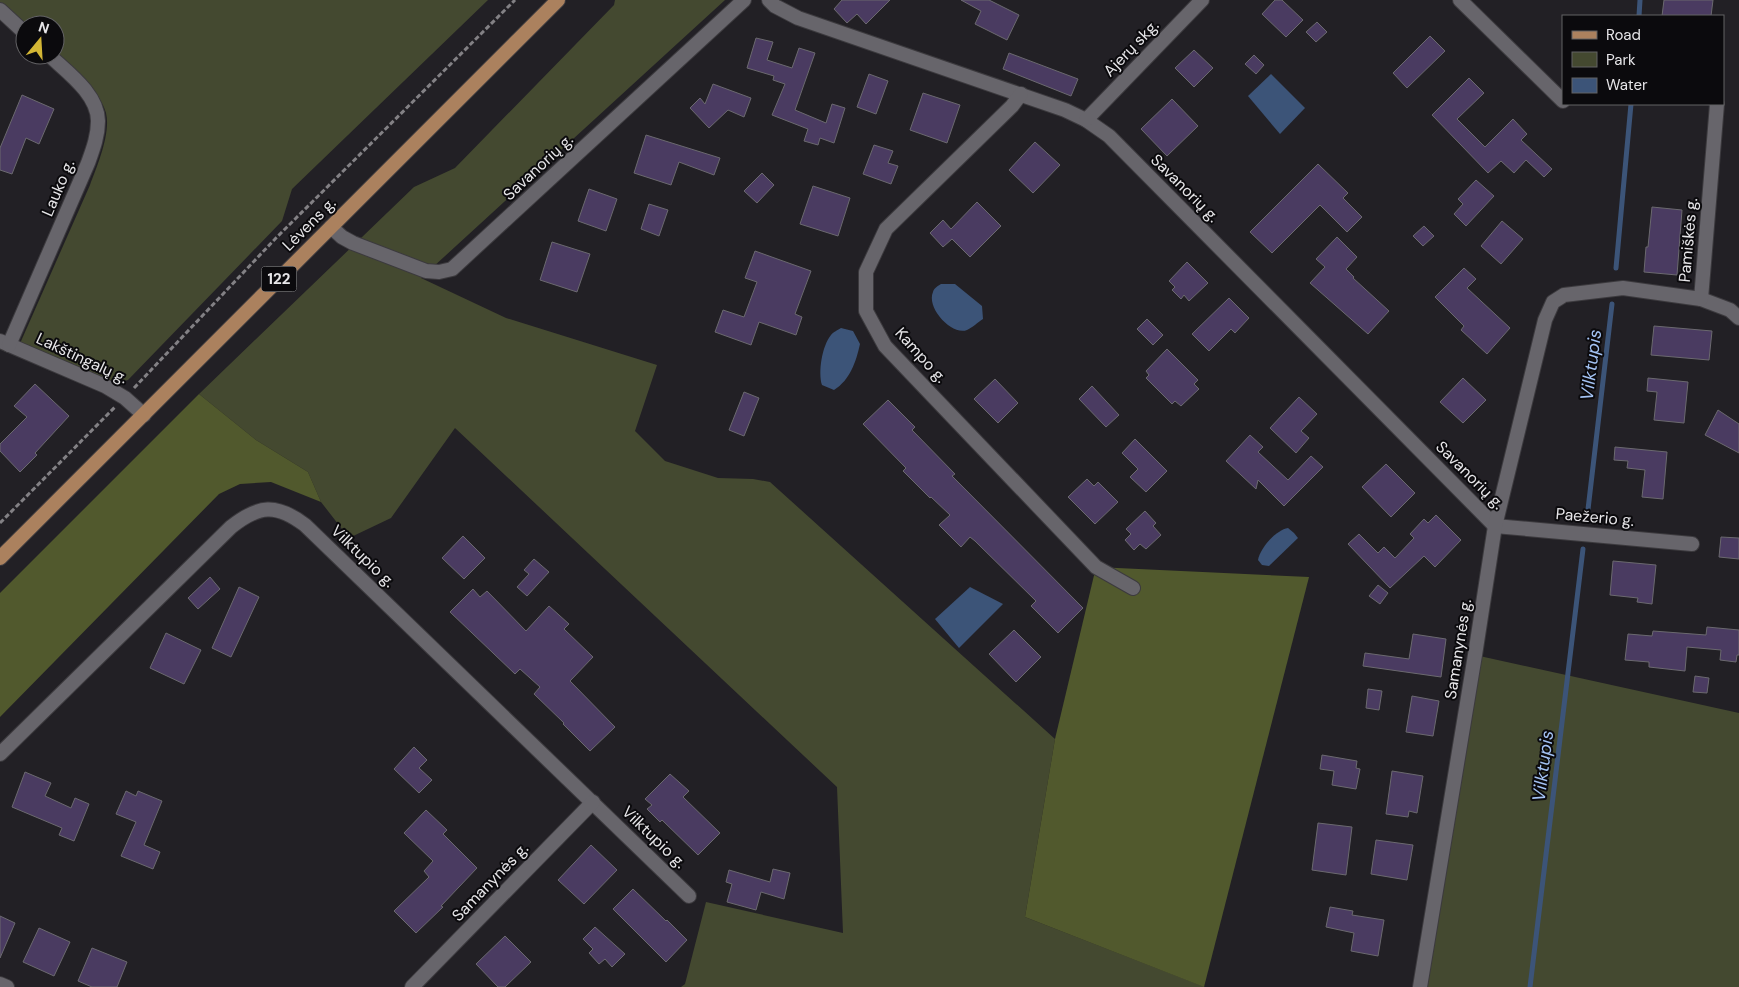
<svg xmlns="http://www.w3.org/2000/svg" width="1739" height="987" font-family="'DM Sans',sans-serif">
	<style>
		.green { fill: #444930 }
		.forest { fill: #51592d }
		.water { fill: #3c5478 }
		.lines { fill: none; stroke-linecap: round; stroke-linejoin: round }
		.stream { stroke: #3c5478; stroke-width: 5 }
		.building { fill: #4a3b61; stroke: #6b696f }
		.minor-casing { stroke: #3c3a3e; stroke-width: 16 }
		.primary-casing { stroke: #3c3a3e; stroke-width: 16 }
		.path { stroke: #838185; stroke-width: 3; stroke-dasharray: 5 2.5; stroke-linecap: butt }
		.minor { stroke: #67656b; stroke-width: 14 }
		.primary { stroke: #ab815e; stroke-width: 14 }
		.labels { text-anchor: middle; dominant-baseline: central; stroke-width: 4; stroke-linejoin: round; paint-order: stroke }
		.shield { fill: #0b0a0d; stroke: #a5a4a7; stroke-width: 1 }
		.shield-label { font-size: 15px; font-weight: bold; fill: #e7e6e9 }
		.street-label { font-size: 16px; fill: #e7e6e9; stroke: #0b0a0d }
		.water-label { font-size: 18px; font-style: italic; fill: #a4c3f4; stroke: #0b0a0d }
	</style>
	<rect width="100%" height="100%" fill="#222025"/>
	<g class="green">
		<path d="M0,0h488l-196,189 -10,32 -154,159 -23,6 -87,-38 72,-163c7,-19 21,-51 16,-72 -5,-21 -35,-44 -51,-58v-30h-30v1l-25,-23z"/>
		<polygon points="615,0 725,0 421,278 506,318 657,365 635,431 665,461 718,478 753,479 770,482 1055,739 1025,917 1205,987 681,987 685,984 706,902 843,933 837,787 455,428 391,518 349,538 321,502 308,472 256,440 199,394 414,187 455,168 614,5"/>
		<polygon points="1475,655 1739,713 1739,987 1420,987"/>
	</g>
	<g class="forest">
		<polygon points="199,394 256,440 308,472 321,502 271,482 240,484 219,494 0,717 0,593"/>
		<polygon points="1096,567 1309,577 1204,987 1025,917 1055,739"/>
	</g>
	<g class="water">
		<polygon points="1271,74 1305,108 1280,134 1248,96"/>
		<path d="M941,284h14l27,22 1,13c-5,3 -11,9 -16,11 -15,6 -41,-22 -34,-38 1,-4 5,-6 8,-8z"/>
		<path d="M841,328l12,3 7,13c-4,18 -10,36 -26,46l-12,-5c-4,-13 0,-39 9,-50 2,-3 7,-5 10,-7z"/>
		<path d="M1288,528l6,5 4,5 -29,28 -7,-1 -4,-5c2,-12 18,-30 30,-32z"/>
		<polygon points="970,587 1003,604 959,648 935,619"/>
	</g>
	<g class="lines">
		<g class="stream">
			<polyline points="1639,16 1640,0"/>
			<polyline points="1616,268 1631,104"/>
			<polyline points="1587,518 1612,304"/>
			<polyline points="1530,987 1583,549"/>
		</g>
	</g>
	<g class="building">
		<polygon points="842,0 890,0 866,24 857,14 847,23 834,9"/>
		<polygon points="961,0 989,0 1019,15 1007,40 975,24 981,11"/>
		<polygon points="1275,0 1282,0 1303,20 1286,37 1262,14"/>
		<polygon points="1664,0 1713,0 1711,16 1662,16"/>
		<polygon points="1317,22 1327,32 1316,42 1306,32"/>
		<polygon points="1430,36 1445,51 1407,88 1393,73"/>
		<polygon points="756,38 773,42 767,60 792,68 799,48 815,53 795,110 826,123 832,104 845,108 834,143 820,138 818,145 804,141 808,129 772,115 785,84 773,80 774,76 747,68"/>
		<polygon points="1194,50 1213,68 1194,87 1175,68"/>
		<polygon points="1009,53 1078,79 1071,96 1003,69"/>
		<polygon points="1254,55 1264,65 1256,74 1245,64"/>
		<polygon points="869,74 888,81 876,114 857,107"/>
		<polygon points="1469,78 1484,93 1457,119 1485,147 1513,119 1527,134 1521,140 1552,169 1544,177 1526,160 1514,173 1501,161 1488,173 1432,115"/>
		<polygon points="713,84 751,98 744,117 728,110 709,128 690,108 700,98 705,104"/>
		<polygon points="923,93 960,105 947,143 910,130"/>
		<polygon points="22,95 54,109 39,144 26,138 12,174 0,170 0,148"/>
		<polygon points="1172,99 1198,126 1167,156 1141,129"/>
		<polygon points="646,135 720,158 714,175 679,162 671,185 634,173"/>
		<polygon points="1035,142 1060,165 1033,193 1009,170"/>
		<polygon points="874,145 893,151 888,163 898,166 891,184 863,174"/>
		<polygon points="1318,164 1348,193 1343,198 1362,217 1347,232 1320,205 1272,253 1250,232"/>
		<polygon points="762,173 774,185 757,203 744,191"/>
		<polygon points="1476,180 1494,196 1466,226 1454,214 1463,204 1458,199"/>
		<polygon points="813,186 850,198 838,236 800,224"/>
		<polygon points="589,189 617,199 606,231 578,221"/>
		<polygon points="977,202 1001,226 970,257 952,239 943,247 930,233 943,220 951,229"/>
		<polygon points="649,204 668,210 659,236 641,229"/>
		<polygon points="1652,207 1682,210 1677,275 1644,272 1646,247 1648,247"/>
		<polygon points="1502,221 1523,239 1501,264 1481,246"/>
		<polygon points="1424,226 1434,236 1423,246 1413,236"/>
		<polygon points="1337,237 1357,257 1346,269 1354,277 1353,278 1389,311 1368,334 1310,283 1325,267 1316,259"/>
		<polygon points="552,242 590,254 577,292 540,280"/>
		<polygon points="755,251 811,271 795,314 802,317 796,335 759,322 751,345 715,332 723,310 744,317 757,282 745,278"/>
		<polygon points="1187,262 1208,283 1189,301 1184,295 1181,299 1172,290 1175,287 1169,281"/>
		<polygon points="1464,268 1476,279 1467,288 1510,328 1487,354 1461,330 1464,326 1435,297"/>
		<polygon points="1229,298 1249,318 1235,333 1231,329 1209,351 1192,334"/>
		<polygon points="1147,319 1163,335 1153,345 1137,329"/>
		<polygon points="1654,326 1712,331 1709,360 1651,355"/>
		<polygon points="1167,349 1198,380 1194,384 1199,389 1181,406 1175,401 1172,404 1146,378 1149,375 1146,371"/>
		<polygon points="1463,378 1486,400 1463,423 1440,402"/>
		<polygon points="1648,378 1688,382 1684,423 1654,420 1657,392 1647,391"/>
		<polygon points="995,379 1018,403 998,423 974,399"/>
		<polygon points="35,384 69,416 35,453 37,455 20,472 0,451 0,444 27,417 14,406"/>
		<polygon points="1092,386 1119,415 1106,427 1079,399"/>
		<polygon points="744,392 759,398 744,436 729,430"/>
		<polygon points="1299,397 1317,414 1301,431 1309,438 1296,453 1270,428"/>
		<polygon points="888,400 915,427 912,430 955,474 952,476 1083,608 1058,633 1031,606 1036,601 975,541 970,537 961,547 939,525 950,515 931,497 930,498 903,471 906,468 863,424"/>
		<polygon points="1718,410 1739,424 1739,453 1705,435"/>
		<polygon points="1250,435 1263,447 1258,452 1288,480 1311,456 1323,467 1284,506 1258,480 1256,489 1226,461"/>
		<polygon points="1135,439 1167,471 1146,492 1130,477 1138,469 1122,453"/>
		<polygon points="1615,447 1667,452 1663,499 1642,497 1645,470 1627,468 1628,461 1614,460"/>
		<polygon points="1386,464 1415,493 1391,517 1362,487"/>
		<polygon points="1087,479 1094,486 1098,482 1118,502 1095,524 1068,497"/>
		<polygon points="1145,511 1156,523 1153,526 1161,535 1146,549 1140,544 1134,550 1125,540 1131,534 1126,529"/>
		<polygon points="1436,515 1461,540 1435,567 1424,556 1390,588 1348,544 1359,534 1378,553 1384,547 1395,558 1414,538 1410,534 1424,519 1428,523"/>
		<polygon points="463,536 485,558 464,579 442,558"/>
		<polygon points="1721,537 1739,538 1739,559 1719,557"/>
		<polygon points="534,559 549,572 527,596 517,587 529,574 524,570"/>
		<polygon points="1613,561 1656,565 1652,604 1637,602 1638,598 1610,595"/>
		<polygon points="210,577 220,589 198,609 188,598"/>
		<polygon points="1378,585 1388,593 1380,604 1369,596"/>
		<polygon points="239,587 259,597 231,657 212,648"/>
		<polygon points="473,589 480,597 487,591 526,631 549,606 569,624 564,629 593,657 570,681 615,727 590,751 563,724 564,723 534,694 540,687 520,669 515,674 450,612"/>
		<polygon points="1707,627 1739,630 1739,655 1737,655 1736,662 1720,660 1721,650 1687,647 1685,671 1649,667 1649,662 1625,660 1628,634 1652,636 1653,631 1706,635"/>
		<polygon points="1014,630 1041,657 1016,682 989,654"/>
		<polygon points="166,633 201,650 184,684 150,668"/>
		<polygon points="1413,634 1446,639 1441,677 1363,666 1365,653 1409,659"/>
		<polygon points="1695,676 1709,678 1707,693 1693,692"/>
		<polygon points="1368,689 1382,691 1379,710 1366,708"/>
		<polygon points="1412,696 1439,701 1433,736 1406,732"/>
		<polygon points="414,747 427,760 419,768 432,780 419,793 394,769"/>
		<polygon points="1322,755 1357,761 1356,768 1360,769 1356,789 1332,785 1334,771 1320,769"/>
		<polygon points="1392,771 1423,776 1417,813 1409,811 1408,817 1386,814"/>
		<polygon points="25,772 51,783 45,796 71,808 75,798 89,804 74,841 59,835 62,828 12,807"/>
		<polygon points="670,774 689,791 683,797 720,833 698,855 662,820 660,822 647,809 652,805 645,799"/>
		<polygon points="126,791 136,796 138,791 162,801 144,845 160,852 153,869 121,856 136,822 116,814"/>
		<polygon points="426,810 447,830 443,834 477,868 441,906 443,907 416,933 394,911 429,877 424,871 433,861 404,833"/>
		<polygon points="1318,823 1352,827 1346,875 1312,870"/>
		<polygon points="1376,840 1413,845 1407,880 1371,874"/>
		<polygon points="591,845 617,870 584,904 558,880"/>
		<polygon points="773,869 790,873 784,899 761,892 756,910 727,902 732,884 726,882 729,870 770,882"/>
		<polygon points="633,889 666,921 667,920 687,940 666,962 613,909"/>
		<polygon points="1330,907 1353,911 1352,915 1384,920 1378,956 1351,951 1354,933 1326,927"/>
		<polygon points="0,916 15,923 0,958"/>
		<polygon points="595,927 625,954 612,967 605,959 599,964 589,953 593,949 583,939"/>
		<polygon points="39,928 70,942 54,976 23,962"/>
		<polygon points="505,936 531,962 505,987 498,987 476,964"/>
		<polygon points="92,948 127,962 117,987 92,987 78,981"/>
	</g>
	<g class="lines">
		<g class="minor-casing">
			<g id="minor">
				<polyline points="769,0 775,6 798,18 1065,110 1086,120 1109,136 1495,526 1692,544"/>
				<polyline points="1460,0 1563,101"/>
				<polyline points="0,10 25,33"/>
				<polyline points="1021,94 1012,106 886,229 866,272 866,311 885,346 1096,567 1133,588"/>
				<polyline points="1086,120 1202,0"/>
				<polyline points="331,227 342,237 353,243 426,271 439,272 452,269 744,0"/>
				<polyline points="1701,299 1730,310 1739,318"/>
				<polyline points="0,341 105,386 125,398 144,415"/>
				<path d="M9,345l79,-182c5,-14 10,-27 10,-42 0,-27 -31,-49 -49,-66"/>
				<path d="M0,754l231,-227c28,-22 45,-24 74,-2l384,371"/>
				<polyline points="0,984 7,987"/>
				<polyline points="412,987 593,802"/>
				<polyline points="1420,987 1475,655 1495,526 1545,320 1553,302 1564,295 1623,288 1701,299 1717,104"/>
			</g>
		</g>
		<g class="primary-casing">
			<polyline id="primary" points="0,558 558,0"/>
		</g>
		<g class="path">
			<polyline points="134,388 276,238 515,0"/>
			<polyline points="0,523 115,407"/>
		</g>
		<use href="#minor" class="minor"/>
		<use href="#primary" class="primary"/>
	</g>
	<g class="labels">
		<rect class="shield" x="261.5" y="266.5" width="35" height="25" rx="4"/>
		<g class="shield-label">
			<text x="279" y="279">122</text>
		</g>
		<g class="street-label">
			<text transform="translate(1131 48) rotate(-46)">Ajerų skg.</text>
			<text transform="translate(538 167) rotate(-43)">Savanorių g.</text>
			<text transform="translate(58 188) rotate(-67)">Lauko g.</text>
			<text transform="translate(1185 188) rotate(45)">Savanorių g.</text>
			<text transform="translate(309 224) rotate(-45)">Lėvens g.</text>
			<text transform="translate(1688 240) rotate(-85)">Pamiškės g.</text>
			<text transform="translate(921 355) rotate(48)">Kampo g.</text>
			<text transform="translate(82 358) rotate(25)">Lakštingalų g.</text>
			<text transform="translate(1470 475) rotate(45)">Savanorių g.</text>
			<text transform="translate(1595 517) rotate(5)">Paežerio g.</text>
			<text transform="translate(363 556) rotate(44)">Vilktupio g.</text>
			<text transform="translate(1458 649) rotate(-81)">Samanynės g.</text>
			<text transform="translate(654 837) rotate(44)">Vilktupio g.</text>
			<text transform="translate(490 882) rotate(-46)">Samanynės g.</text>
		</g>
		<g class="water-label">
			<text transform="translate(1591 365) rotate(-83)">Vilktupis</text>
			<text transform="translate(1543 766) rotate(-83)">Vilktupis</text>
		</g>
	</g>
	<rect x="1562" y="15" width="162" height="90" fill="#0b0a0d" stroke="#636265"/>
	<rect x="1572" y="31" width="25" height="8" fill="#ab815e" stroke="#636265"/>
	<text x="1606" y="40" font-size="15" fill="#e7e6e9">Road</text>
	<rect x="1572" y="52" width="25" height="15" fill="#444930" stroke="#636265"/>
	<text x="1606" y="65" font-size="15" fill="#e7e6e9">Park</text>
	<rect x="1572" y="78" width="25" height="15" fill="#3c5478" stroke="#636265"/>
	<text x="1606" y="90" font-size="15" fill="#e7e6e9">Water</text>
	<g transform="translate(40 40) rotate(18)"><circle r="24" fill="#0b0a0d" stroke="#636265"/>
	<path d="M0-4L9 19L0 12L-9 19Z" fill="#d3b635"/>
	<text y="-8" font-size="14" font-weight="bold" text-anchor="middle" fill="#e7e6e9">N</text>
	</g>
</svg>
